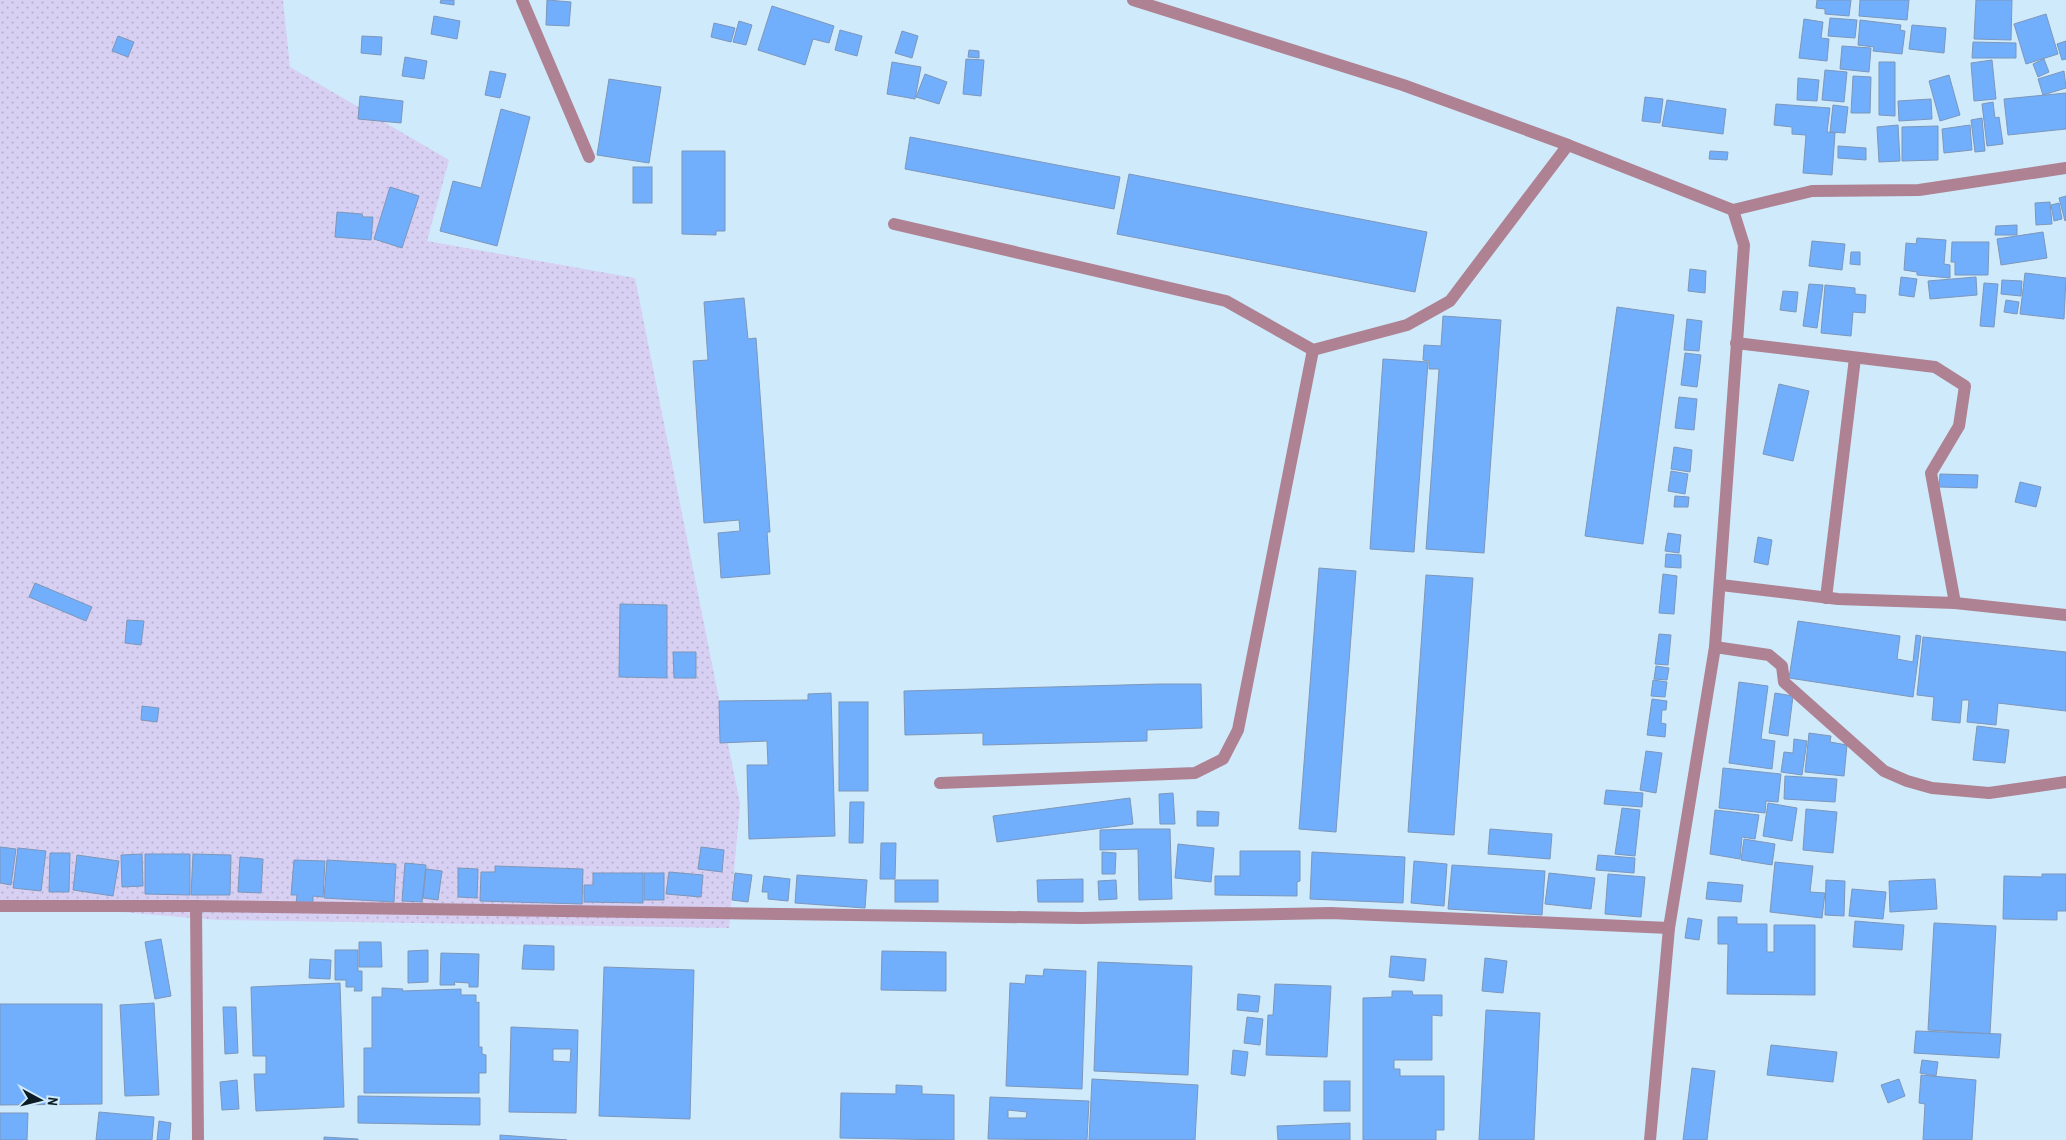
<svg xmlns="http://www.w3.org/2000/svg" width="2066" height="1140" font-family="'Archivo Narrow',sans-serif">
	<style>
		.grass { fill: url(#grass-dots) }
		.building { fill: #71aefc; stroke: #7d97ba; fill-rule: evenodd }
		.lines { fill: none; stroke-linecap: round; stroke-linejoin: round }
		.lane { stroke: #ae8292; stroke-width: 12 }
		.street { stroke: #ae8292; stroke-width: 12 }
	</style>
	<defs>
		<pattern id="grass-dots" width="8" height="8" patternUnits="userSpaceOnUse" patternTransform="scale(1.25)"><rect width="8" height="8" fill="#d7d0f3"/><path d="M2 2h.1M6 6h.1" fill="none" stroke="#b7b2d0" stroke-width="1.8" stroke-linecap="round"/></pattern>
	</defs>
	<rect width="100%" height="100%" fill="#cfeafa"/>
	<polygon class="grass" points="0,0 283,0 290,67 449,160 427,241 635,278 740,804 729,928 217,920 0,902"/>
	<g class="building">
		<polygon points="441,0 454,0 454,5 440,3"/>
		<polygon points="547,0 571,2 569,26 546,25"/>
		<polygon points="1817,0 1851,0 1849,16 1825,14 1825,9 1816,8"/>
		<polygon points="1860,0 1909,0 1907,20 1859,16"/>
		<polygon points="1976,0 2012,0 2011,40 1974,39"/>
		<polygon points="772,6 834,26 829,43 813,39 805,65 758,50"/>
		<polygon points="2046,14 2058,54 2026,64 2014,24"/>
		<polygon points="434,16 460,21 457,39 431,34"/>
		<polygon points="1830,18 1857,20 1855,38 1828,36"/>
		<polygon points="1804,19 1823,22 1821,38 1829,39 1827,61 1799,58"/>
		<polygon points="1860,20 1901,25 1900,30 1905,31 1902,54 1873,51 1874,47 1858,45"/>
		<polygon points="739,21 752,25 746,45 733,42"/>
		<polygon points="714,23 735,28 731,42 711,37"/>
		<polygon points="1912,25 1946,28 1944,53 1909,49"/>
		<polygon points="840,30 862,36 857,56 835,50"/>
		<polygon points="902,31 918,36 912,58 895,53"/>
		<polygon points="118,36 134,42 128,57 112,51"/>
		<polygon points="362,36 382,37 381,55 361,53"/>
		<polygon points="2066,41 2066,59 2062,60 2057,44"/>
		<polygon points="1973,42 2016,43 2016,58 1972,58"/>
		<polygon points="1842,46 1871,48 1869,72 1840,69"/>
		<polygon points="969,50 979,51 979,58 968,57"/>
		<polygon points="405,57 427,61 424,79 402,76"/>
		<polygon points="966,59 984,60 981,96 963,94"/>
		<polygon points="2044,59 2049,72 2038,77 2033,64"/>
		<polygon points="1992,60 1996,99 1974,101 1971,63"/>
		<polygon points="892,62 921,67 915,99 887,94"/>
		<polygon points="1879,62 1895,62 1895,116 1879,115"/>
		<polygon points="1825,70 1847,72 1844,102 1822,100"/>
		<polygon points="490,71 506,74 500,98 485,95"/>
		<polygon points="2064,71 2066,88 2043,95 2038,79"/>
		<polygon points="925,74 947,82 939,104 916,97"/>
		<polygon points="1949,75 1960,115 1940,121 1929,81"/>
		<polygon points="1853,76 1871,77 1870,113 1851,113"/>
		<polygon points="1798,78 1819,80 1817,101 1797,100"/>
		<polygon points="609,79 661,87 649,163 597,155"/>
		<polygon points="2066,93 2066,129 2008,135 2004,99"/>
		<polygon points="360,96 403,101 401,123 358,119"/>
		<polygon points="1645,97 1663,99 1660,123 1642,121"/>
		<polygon points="1931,99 1932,119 1899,121 1898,101"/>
		<polygon points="1667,100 1726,109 1723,134 1662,126"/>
		<polygon points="1993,102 1995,118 1999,117 2003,144 1987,146 1982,104"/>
		<polygon points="1776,104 1830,108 1827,132 1835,133 1832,175 1803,173 1806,135 1792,134 1792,127 1774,125"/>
		<polygon points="1833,105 1848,107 1845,133 1830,132"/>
		<polygon points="501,109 530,117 497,246 440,231 453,181 481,188"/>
		<polygon points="1982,118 1985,151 1975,152 1971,120"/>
		<polygon points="1898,125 1900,161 1879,162 1877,127"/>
		<polygon points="1970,125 1972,150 1944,153 1942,129"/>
		<polygon points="1938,126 1938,160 1902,161 1902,127"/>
		<polygon points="910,137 1120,177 1114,209 905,169"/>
		<polygon points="1838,146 1866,148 1866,160 1838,158"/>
		<polygon points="682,151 725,151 725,231 716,231 716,235 682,234"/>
		<polygon points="1710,151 1728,152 1727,160 1709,159"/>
		<rect x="633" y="167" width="19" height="36"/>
		<polygon points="1129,174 1427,232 1415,292 1117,234"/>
		<polygon points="390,187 419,196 402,248 374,239"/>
		<polygon points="2066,196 2066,220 2065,221 2059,198"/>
		<polygon points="2050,202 2052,224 2036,225 2035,203"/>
		<polygon points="2059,203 2062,219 2054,221 2051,205"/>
		<polygon points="337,212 362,214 363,217 373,217 371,240 335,237"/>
		<polygon points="2017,225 2017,235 1995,235 1996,226"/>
		<polygon points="2043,232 2047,258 2001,265 1997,239"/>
		<polygon points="1917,238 1946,240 1944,264 1950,265 1950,278 1917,275 1917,272 1904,270 1906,243 1916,244"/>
		<polygon points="1812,241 1845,244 1842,270 1809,266"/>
		<polygon points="1952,242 1989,242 1988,275 1955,275 1955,262 1951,262"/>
		<polygon points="1851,252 1860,252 1860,265 1850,264"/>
		<polygon points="1690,269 1706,271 1705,293 1688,291"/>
		<polygon points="2025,273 2066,278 2064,319 2020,314"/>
		<polygon points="1901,277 1917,279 1914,297 1899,295"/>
		<polygon points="1976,277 1977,295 1930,299 1928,281"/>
		<polygon points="2002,280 2022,281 2021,296 2001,294"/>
		<polygon points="1984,283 1998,284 1994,327 1980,326"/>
		<polygon points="1809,284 1823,285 1817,328 1803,326"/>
		<polygon points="1825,285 1855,288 1855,294 1866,295 1865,313 1853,312 1851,336 1821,333"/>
		<polygon points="1783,291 1798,292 1796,312 1780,310"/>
		<polygon points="744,298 748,339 756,338 770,532 767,532 770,574 721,578 718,533 740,531 739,520 704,523 693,361 708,360 704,302"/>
		<polygon points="2006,300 2019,302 2017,314 2004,312"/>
		<polygon points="1617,307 1674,315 1643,544 1585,536"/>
		<polygon points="1443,316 1501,320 1484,553 1426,549 1439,369 1429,369 1429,361 1423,360 1424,345 1441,346"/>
		<polygon points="1687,319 1702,321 1699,351 1684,350"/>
		<polygon points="1685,353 1701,355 1697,387 1681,385"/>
		<polygon points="1383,359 1428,362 1414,552 1370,549"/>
		<polygon points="1779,384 1809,391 1793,461 1763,454"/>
		<polygon points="1679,397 1697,399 1694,430 1675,428"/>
		<polygon points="1674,447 1692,450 1690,472 1671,469"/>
		<polygon points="1671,471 1688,474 1685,494 1668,491"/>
		<polygon points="1940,474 1978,475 1977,488 1939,487"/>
		<polygon points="2020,482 2041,487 2036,507 2015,502"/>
		<polygon points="1675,496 1689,497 1688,507 1674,507"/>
		<polygon points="1668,533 1681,535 1679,553 1665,551"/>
		<polygon points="1758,537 1772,540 1768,565 1754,562"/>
		<polygon points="1666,554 1681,555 1681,568 1665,567"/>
		<polygon points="1319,568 1356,571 1336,832 1299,829"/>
		<polygon points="1663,574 1677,576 1674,614 1659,613"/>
		<polygon points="1426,575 1473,578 1454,835 1408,832"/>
		<polygon points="35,583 92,607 86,621 29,597"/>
		<polygon points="620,604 667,605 667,678 619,677"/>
		<polygon points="127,620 144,621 141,645 125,643"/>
		<polygon points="1798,621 1900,636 1897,659 1913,662 1916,635 1921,636 1913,697 1789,678"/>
		<polygon points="1659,634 1671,635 1668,665 1655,664"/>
		<polygon points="1923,637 2066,652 2066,711 1998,703 1996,725 1967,722 1969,700 1962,700 1960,723 1932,720 1934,697 1917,695"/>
		<polygon points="673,652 696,652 696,678 674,678"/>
		<polygon points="1656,666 1669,668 1667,680 1654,679"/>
		<polygon points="1653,680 1667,682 1665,697 1651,696"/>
		<polygon points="1739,682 1768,686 1761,739 1775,741 1772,769 1729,763"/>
		<polygon points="1159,684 1201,684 1202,728 1147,730 1147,741 983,745 983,733 905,735 904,691"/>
		<polygon points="831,693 835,836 749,839 747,765 768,765 767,741 720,743 719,701 808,700 808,694"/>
		<polygon points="1775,693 1793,696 1788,736 1769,733"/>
		<polygon points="1652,699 1667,701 1666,710 1662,710 1661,723 1666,724 1665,737 1647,735"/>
		<rect x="839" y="702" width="29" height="89"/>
		<polygon points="142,706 159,708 157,722 141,720"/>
		<polygon points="1977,726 2009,730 2005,763 1973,760"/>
		<polygon points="1809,733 1831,736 1830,742 1847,745 1844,776 1805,772"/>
		<polygon points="1794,739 1807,741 1802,775 1781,772 1784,752 1793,753"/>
		<polygon points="1646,751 1662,753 1656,793 1640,790"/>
		<polygon points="1723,768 1781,774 1778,802 1766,801 1765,813 1719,808"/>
		<polygon points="1785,776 1837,779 1835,802 1784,799"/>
		<polygon points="1606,790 1643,793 1642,807 1604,804"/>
		<polygon points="1173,793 1175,824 1160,824 1159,794"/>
		<polygon points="1130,798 1133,824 997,842 993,816"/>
		<polygon points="850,802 864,802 863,843 849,843"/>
		<polygon points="1768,803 1797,808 1792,841 1763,836"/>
		<polygon points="1622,808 1640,810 1635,856 1615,854"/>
		<polygon points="1806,809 1837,812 1833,853 1803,850"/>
		<polygon points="1715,810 1759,815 1755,839 1742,837 1740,859 1710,854"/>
		<polygon points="1197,811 1219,812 1218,826 1197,826"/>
		<polygon points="1137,829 1170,829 1172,899 1139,900 1138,849 1100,850 1100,830"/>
		<polygon points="1490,829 1552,834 1550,859 1488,854"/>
		<polygon points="1744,839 1775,844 1772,865 1741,860"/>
		<polygon points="881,843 896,843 895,879 880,879"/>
		<polygon points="1178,844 1214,848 1211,882 1175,878"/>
		<polygon points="0,847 16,849 11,885 0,883"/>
		<polygon points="701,847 724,850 722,872 698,869"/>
		<polygon points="18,848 46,851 41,891 13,888"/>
		<polygon points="1240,851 1300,851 1300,881 1297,882 1297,896 1215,895 1215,876 1240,876"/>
		<polygon points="1102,852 1116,853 1115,874 1102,874"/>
		<polygon points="1312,852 1405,857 1403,903 1310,899"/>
		<polygon points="50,853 70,853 69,892 49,892"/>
		<polygon points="142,854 143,886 122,887 121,855"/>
		<polygon points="145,854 190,854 190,895 145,894"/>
		<polygon points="193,854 231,855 230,895 191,895"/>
		<polygon points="77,855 119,861 113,896 73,890"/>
		<polygon points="1598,855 1635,858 1634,873 1596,870"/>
		<polygon points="240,857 263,859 261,893 238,892"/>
		<polygon points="294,860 325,861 323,897 313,896 313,905 296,904 297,895 291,895"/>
		<polygon points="327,860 396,864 394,902 324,898"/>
		<polygon points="1414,861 1447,864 1444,906 1411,903"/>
		<polygon points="1775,862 1813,866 1810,892 1825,893 1822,918 1770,912"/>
		<polygon points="405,863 426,865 422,902 402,901"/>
		<polygon points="1452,865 1545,871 1542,915 1448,909"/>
		<polygon points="495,866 583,869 582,904 480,901 481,872 495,872"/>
		<polygon points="458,868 478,869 477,898 458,897"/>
		<polygon points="426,869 442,871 438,900 423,898"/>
		<polygon points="669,872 703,875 701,897 666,894"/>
		<polygon points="593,873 643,873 643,903 584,902 584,885 593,885"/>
		<rect x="644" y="873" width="20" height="27"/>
		<polygon points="735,873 752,875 748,902 732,900"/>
		<polygon points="1549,873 1595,878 1591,909 1545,904"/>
		<polygon points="1608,874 1645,877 1641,917 1605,914"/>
		<polygon points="2042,874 2066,874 2066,911 2057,911 2057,920 2003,919 2004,876 2042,877"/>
		<polygon points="797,875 867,880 865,908 795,903"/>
		<polygon points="764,876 790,879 788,901 768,899 768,892 762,892"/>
		<polygon points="1083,879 1083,902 1038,902 1037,880"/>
		<polygon points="1935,879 1937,909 1890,912 1889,881"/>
		<rect x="895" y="880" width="43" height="22"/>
		<polygon points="1116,880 1117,899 1099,900 1098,881"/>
		<polygon points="1826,880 1845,881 1844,916 1825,915"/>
		<polygon points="1708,882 1743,885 1741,902 1706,899"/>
		<polygon points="1852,889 1886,892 1883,919 1849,916"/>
		<polygon points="1718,917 1737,917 1737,924 1767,924 1767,952 1774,952 1774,925 1815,925 1815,995 1727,994 1728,944 1718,944"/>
		<polygon points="1688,918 1702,920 1699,940 1685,938"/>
		<polygon points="1855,921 1904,925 1902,950 1853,947"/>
		<polygon points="1934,923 1996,926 1990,1034 1928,1030"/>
		<polygon points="161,939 171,996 155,999 145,942"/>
		<polygon points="359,942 381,942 382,967 359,967"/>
		<polygon points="524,945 554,946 554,970 522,969"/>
		<polygon points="335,950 358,950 358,971 362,971 362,991 354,991 355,987 346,987 346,980 335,980"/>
		<polygon points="428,950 428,982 408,983 408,951"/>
		<polygon points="882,951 946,952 946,991 881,990"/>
		<polygon points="441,953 479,954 478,987 469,987 469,983 454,982 455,985 440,985"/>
		<polygon points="1391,956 1426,959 1424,981 1389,977"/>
		<polygon points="1485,958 1507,961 1503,993 1482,991"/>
		<polygon points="310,959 331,960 330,979 309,978"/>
		<polygon points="1098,962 1192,966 1188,1075 1094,1071"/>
		<polygon points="604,967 694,970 690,1119 599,1116"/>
		<polygon points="1044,969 1086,971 1082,1089 1006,1086 1010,983 1025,984 1026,975 1043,976"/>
		<polygon points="340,983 344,1107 256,1111 254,1074 266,1074 266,1056 253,1056 251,987"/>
		<polygon points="1275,984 1331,986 1327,1057 1266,1055 1268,1015 1273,1015"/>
		<polygon points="382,988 403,989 402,991 461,989 461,995 476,995 476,1003 479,1002 479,1047 482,1047 482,1054 486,1055 486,1073 479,1073 479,1093 364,1093 364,1048 372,1048 372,997 382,997"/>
		<polygon points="1392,991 1412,991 1413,995 1442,995 1442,1016 1432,1015 1432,1060 1394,1060 1394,1069 1400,1069 1400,1076 1444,1076 1444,1130 1436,1130 1436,1140 1363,1140 1363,998 1392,997"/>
		<polygon points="1238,994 1260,996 1258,1012 1237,1010"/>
		<polygon points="154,1003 159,1095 125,1096 120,1005"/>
		<polygon points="0,1004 102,1004 102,1104 0,1105"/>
		<polygon points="223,1007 236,1007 238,1053 225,1054"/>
		<polygon points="1486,1010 1540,1013 1534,1140 1479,1140"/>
		<polygon points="1247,1017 1263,1019 1260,1045 1244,1043"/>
		<path d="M511,1027l67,3 -2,83 -67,-1zM553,1049h18l-1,13 -17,-1z"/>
		<polygon points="1916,1031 2001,1034 1999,1058 1914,1053"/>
		<polygon points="1771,1045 1837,1052 1833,1082 1767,1075"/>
		<polygon points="1233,1050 1248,1052 1245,1076 1231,1074"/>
		<polygon points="1922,1060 1938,1062 1936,1076 1920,1073"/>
		<polygon points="1692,1068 1715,1071 1707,1140 1683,1140"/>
		<polygon points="1921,1075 1976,1080 1972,1140 1923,1140 1925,1104 1919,1103"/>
		<polygon points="1092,1079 1198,1085 1195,1140 1089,1140"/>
		<polygon points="1899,1079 1905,1096 1888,1103 1881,1085"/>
		<polygon points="237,1080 239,1109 222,1110 220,1082"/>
		<rect x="1324" y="1081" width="26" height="30"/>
		<polygon points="896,1085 922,1086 922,1094 954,1095 954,1140 840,1138 841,1093 896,1094"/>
		<polygon points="358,1096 480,1098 480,1125 358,1123"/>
		<path d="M990,1097l99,4 -2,39 -99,-1zM1008,1110l19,2 -1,6h-18z"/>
		<polygon points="99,1112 154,1117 152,1140 96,1140"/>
		<polygon points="0,1113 28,1113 27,1140 0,1140"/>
		<polygon points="159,1121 171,1123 169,1140 157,1140"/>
		<polygon points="1350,1123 1350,1140 1278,1140 1277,1126"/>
		<polygon points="500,1135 567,1140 500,1140"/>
		<polygon points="324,1137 358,1139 358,1140 324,1140"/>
	</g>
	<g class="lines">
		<g class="lane">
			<polyline points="522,0 589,157"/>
			<polyline points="894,224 1226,301 1313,350 1407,325 1450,301 1568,145"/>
			<polyline points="1736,343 1935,367 1965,386 1959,426 1931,473 1955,603"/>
			<polyline points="1721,585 1838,599 1955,603 2066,615"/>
			<polyline points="1826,598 1855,358"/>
			<polyline points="1715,647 1769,655 1782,666 1784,682 1884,771 1907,781 1932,788 1989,793 2066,782"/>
			<polyline points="940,783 1195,773 1223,759 1238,730 1313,350"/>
		</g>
		<g class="street">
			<polyline points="1133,0 1403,85 1568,145 1733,210 1812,191 1919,190 2066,168"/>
			<polyline points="0,906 196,906 1082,918 1331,913 1669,928"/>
			<polyline points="196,906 198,1140"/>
			<polyline points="1650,1140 1669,928 1715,647 1744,245 1733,210"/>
		</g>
	</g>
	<g transform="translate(40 1100) rotate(97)" stroke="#cfeafa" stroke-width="4" paint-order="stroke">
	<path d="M0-4L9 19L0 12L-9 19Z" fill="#0b1c26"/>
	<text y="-8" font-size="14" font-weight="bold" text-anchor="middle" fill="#0b1c26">N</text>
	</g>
</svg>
